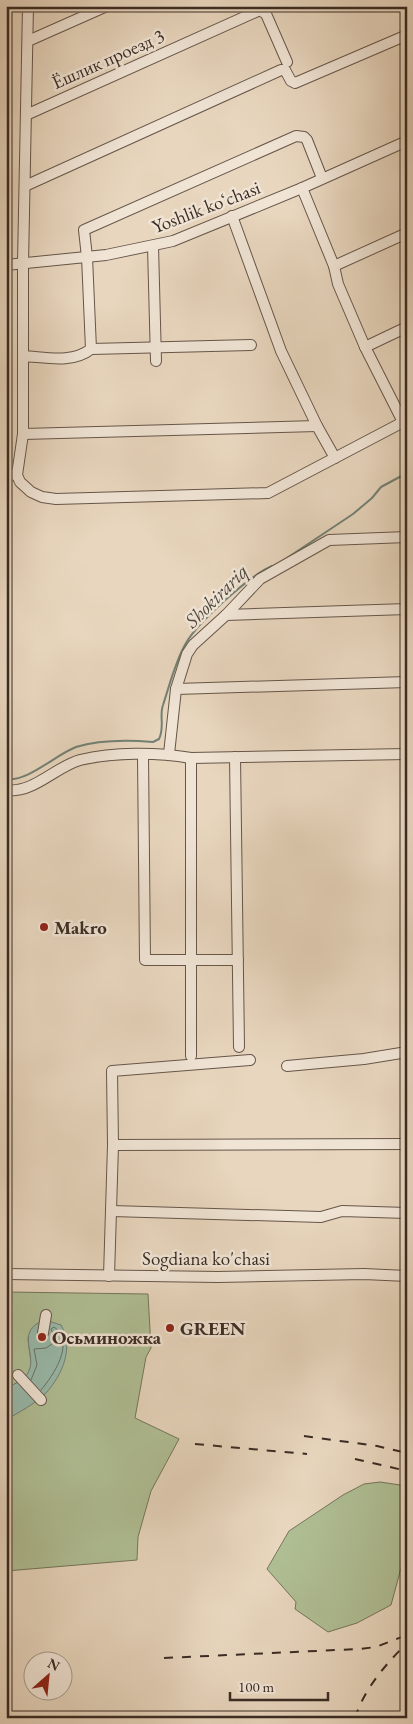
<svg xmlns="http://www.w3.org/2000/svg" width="413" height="1724" font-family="'EB Garamond',serif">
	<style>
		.green { fill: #b0bf95; stroke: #75765c }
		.water { fill: #98baab; stroke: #728175 }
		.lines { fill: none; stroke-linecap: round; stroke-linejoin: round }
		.shore { stroke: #697368; stroke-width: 1 }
		.stream { stroke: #728175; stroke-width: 2 }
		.minor-casing { stroke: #66564a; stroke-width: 12 }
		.minor { stroke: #f0e4d5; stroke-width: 10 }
		.rail { stroke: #3a2c24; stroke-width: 2; stroke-dasharray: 9 9; stroke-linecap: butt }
		.poi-dot { fill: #8f2418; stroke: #f0e4d5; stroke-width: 2 }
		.labels { text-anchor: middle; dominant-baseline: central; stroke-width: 5; stroke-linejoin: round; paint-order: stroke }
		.street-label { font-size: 19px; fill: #3a2c24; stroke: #f0e4d5 }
		.poi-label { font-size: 19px; font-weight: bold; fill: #3a2c24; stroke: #f0e4d5; text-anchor: start }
		.water-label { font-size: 20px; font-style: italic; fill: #4d483f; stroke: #f0e4d5 }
	</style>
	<rect width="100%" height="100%" fill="#e8d6be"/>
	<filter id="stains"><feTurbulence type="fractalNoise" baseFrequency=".004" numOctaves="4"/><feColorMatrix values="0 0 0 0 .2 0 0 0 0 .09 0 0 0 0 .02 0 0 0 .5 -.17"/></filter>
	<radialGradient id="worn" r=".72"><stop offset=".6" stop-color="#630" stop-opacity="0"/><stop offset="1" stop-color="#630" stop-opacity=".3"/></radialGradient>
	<g class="green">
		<path d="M6,1292l142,2 3,54 -5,9 -11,61 44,21 -28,52 -13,46 -1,23 -131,11v-151l40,-27 15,-68 -33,12c1,25 12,37 -18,49l-4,-2z"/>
		<polygon points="380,1482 407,1486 407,1546 391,1605 357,1623 328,1632 295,1609 296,1602 267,1569 289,1531 343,1495 364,1484"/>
	</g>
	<path class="water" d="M45,1320l16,5c13,22 2,49 -15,68 -11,11 -27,19 -40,27v-36l4,2c46,-18 -5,-52 35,-66z"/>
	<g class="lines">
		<path class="shore" d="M31,1380l6,-15 -3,-16 12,-1 6,-4 2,-8 -3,-7 3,-2c22,15 -1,49 -13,63"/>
		<g class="stream">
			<polyline points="281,562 353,514 372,498 381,487 407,473"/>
			<path d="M6,779c22,3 49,-24 70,-32 23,-7 53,-7 77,-5l6,-3c6,-12 0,-23 4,-34 7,-21 12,-43 23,-62 13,-22 63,-67 86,-77"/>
		</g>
		<g class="minor-casing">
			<g id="minor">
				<polyline points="28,6 23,263 23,434 17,475 20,482 31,492 42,497 56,499 268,493 407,420"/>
				<polyline points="28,41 107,6"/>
				<polyline points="26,115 260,10 266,14 287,62"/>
				<polyline points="25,186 281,70 285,70 291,81 295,83 407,35"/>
				<polyline points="302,188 334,266 338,284 365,347 403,422"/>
				<polyline points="232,216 281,351 317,426 335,458"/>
				<polyline points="153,246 156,361"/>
				<polyline points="6,265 106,255 173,241 302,188 407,141"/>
				<polyline points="334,266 407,233"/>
				<polyline points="365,347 407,327"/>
				<polyline points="91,349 87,257 84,230 296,136 304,137 307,140 322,178"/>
				<path d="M23,356c22,1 49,8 68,-7l160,-4"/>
				<polyline points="23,434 317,426"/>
				<polyline points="6,474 17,475"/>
				<polyline points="226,615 260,579 329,540 407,537"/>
				<polyline points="176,689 407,682"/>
				<polyline points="169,754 176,689 187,654 193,645 226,615 407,609"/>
				<polyline points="143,755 145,960 238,960"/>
				<polyline points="235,757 239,1047"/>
				<polyline points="191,758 191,1056"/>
				<path d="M6,790c27,4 49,-23 74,-30 34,-8 76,-8 111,-2l216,-4"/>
				<polyline points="287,1066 364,1059 407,1052"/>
				<polyline points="113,1145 407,1144"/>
				<polyline points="112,1211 321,1217 342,1211 407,1213"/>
				<polyline points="6,1274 218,1277 364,1274 407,1276"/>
				<polyline points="109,1276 113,1145 112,1071 250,1060"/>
				<polyline points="43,1333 46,1315"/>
				<polyline points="18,1375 41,1400"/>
			</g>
		</g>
		<use href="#minor" class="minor"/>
		<g class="rail">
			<polyline points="304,1436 377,1446 407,1453"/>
			<polyline points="195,1444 307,1454"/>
			<polyline points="355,1459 407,1471"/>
			<polyline points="164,1658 359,1649 376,1647 407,1635"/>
			<path d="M355,1718c9,-29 31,-54 52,-75"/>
		</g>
	</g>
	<g class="poi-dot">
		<circle cx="44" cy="927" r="5"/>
		<circle cx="170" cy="1328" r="5"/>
		<circle cx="42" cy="1337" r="5"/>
	</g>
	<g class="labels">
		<g class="street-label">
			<text transform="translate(108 59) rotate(-24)">Ёшлик проезд 3</text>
			<text transform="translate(206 207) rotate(-21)">Yoshlik koʻchasi</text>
			<text x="206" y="1258">Sogdiana ko'chasi</text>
		</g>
		<g class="poi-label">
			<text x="54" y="927">Makro</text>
			<text x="180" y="1328">GREEN</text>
			<text x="52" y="1337">Осьминожка</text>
		</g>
		<g class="water-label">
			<text transform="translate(216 596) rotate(-45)">Shokirariq</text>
		</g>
	</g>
	<rect width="413" height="1724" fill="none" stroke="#e8d6be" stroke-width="25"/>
	<rect x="8" y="8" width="398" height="1709" fill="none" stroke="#3a2c24" stroke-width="2.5"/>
	<rect x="12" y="12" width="388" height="1699" fill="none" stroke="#3a2c24"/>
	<g transform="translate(48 1676) rotate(27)"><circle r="24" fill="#f0e4d5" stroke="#a79a8e"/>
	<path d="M0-4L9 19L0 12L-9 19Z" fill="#8f2418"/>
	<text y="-8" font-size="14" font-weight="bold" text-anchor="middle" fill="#3a2c24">N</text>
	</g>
	<path d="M230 1692v8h98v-8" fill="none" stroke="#3a2c24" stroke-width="2.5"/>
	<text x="238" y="1692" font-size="15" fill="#3a2c24" stroke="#f0e4d5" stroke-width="4" paint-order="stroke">100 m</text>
	<rect width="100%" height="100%" filter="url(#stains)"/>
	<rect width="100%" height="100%" fill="url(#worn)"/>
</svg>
